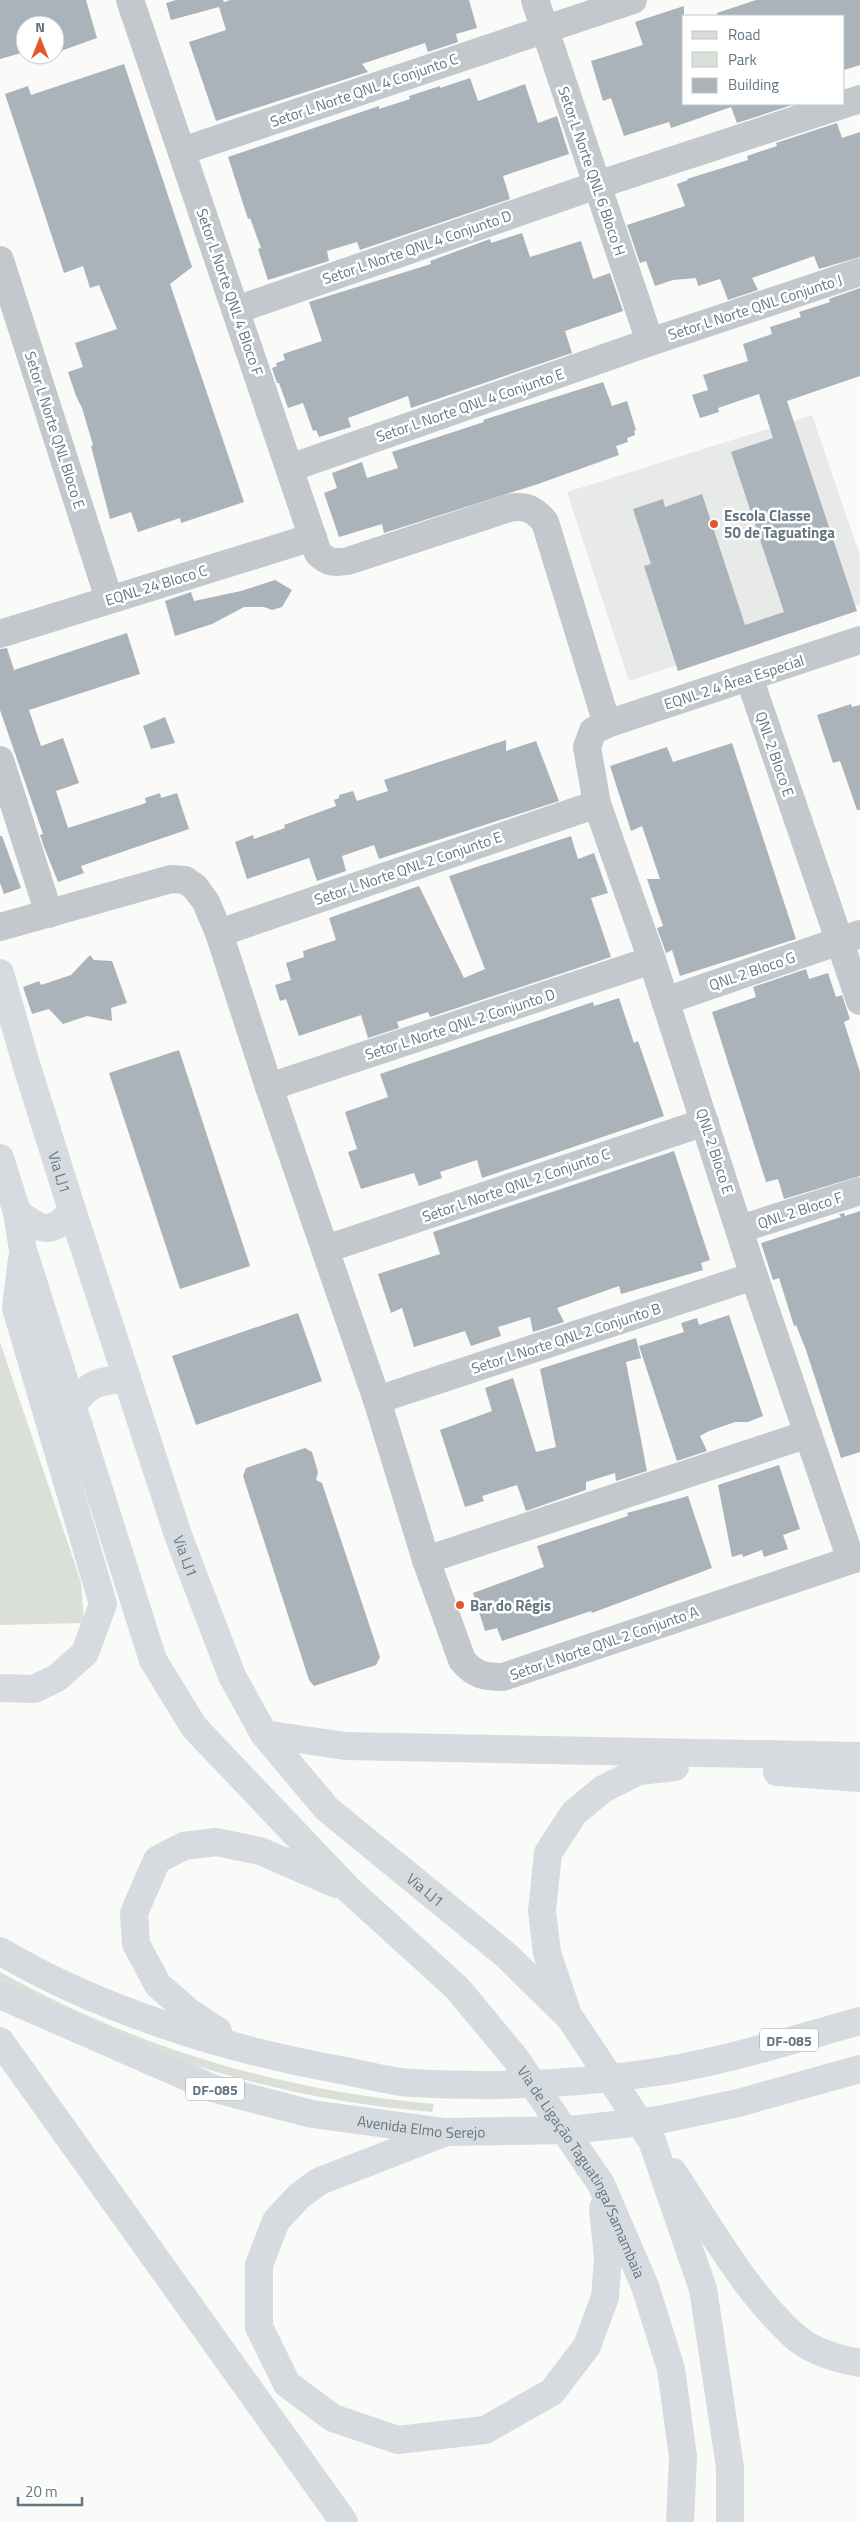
<svg xmlns="http://www.w3.org/2000/svg" width="860" height="2522" font-family="'Titillium Web',sans-serif">
	<style>
		.built { fill: #e8e9e9 }
		.green { fill: #dadfd7 }
		.building { fill: #aab3b9 }
		.lines { fill: none; stroke-linecap: round; stroke-linejoin: round }
		.minor { stroke: #c3c8cc; stroke-width: 28 }
		.major { stroke: #d6dbdf; stroke-width: 28 }
		.poi-dot { fill: #e4572e; stroke: #fff; stroke-width: 2 }
		.labels { text-anchor: middle; dominant-baseline: central; stroke-width: 5; stroke-linejoin: round; paint-order: stroke }
		.shield { fill: #fff; stroke: #939fa8; stroke-width: 1 }
		.shield-label { font-size: 14px; font-weight: bold; fill: #657683 }
		.street-label { font-size: 15px; fill: #657683; stroke: #fff }
		.poi-label { font-size: 15px; font-weight: bold; fill: #657683; stroke: #fff; text-anchor: start }
	</style>
	<rect width="100%" height="100%" fill="#fafaf8"/>
	<polygon class="built" points="812,415 860,556 860,604 629,681 567,492"/>
	<g class="green">
		<polygon points="0,1342 81,1582 84,1623 0,1625"/>
		<path d="M0,1972c137,76 278,118 434,132l-2,8c-154,-13 -297,-56 -432,-132z"/>
	</g>
	<g class="building">
		<polygon points="0,0 86,0 97,38 55,53 55,25 25,25 25,52 0,59"/>
		<polygon points="176,0 223,0 224,2 230,0 469,0 477,28 456,34 458,42 428,52 425,43 362,64 368,72 216,121 189,42 226,30 219,7 171,20 166,3"/>
		<polygon points="756,0 860,0 860,65 844,70 844,16 718,16 717,13"/>
		<polygon points="684,6 684,104 795,104 737,123 731,107 671,128 669,122 624,136 611,98 603,101 591,61 643,45 635,22"/>
		<polygon points="124,64 192,267 170,284 244,502 181,523 180,518 138,532 131,512 110,519 91,446 93,445 82,408 76,396 68,372 83,367 75,343 117,329 99,285 90,288 83,266 64,273 5,94 28,86 31,95"/>
		<polygon points="470,78 478,101 525,84 538,123 557,116 569,154 503,176 510,199 360,250 357,242 327,251 329,261 268,280 258,249 261,248 250,218 248,219 228,157 379,106 379,109 410,99 409,96 440,86 440,88"/>
		<polygon points="837,123 842,138 860,132 860,257 819,269 814,256 752,278 758,290 728,300 720,279 698,286 696,278 673,280 655,286 646,261 640,263 627,225 685,206 677,184 688,180 687,179 748,160 747,156 777,146 776,143"/>
		<polygon points="522,233 530,257 581,241 593,279 610,273 623,311 565,331 572,353 411,408 408,396 348,418 351,427 319,437 316,430 313,431 303,403 288,408 279,383 277,383 272,368 277,366 276,363 285,360 283,354 322,341 309,302 431,264 430,261 490,239 491,243"/>
		<polygon points="860,288 860,376 787,401 857,611 678,671 644,566 651,564 633,509 663,499 665,507 702,494 745,625 784,612 731,452 773,438 759,394 718,408 719,412 700,418 692,395 708,390 703,375 748,361 743,344 772,334 770,327 801,317 799,312 830,302 829,299"/>
		<polygon points="603,382 612,406 627,401 636,430 634,431 635,435 627,438 628,442 616,446 619,455 538,484 384,533 382,524 339,537 324,493 337,488 332,473 362,462 367,478 398,468 392,452 484,422 483,420"/>
		<polygon points="275,580 292,590 282,607 272,610 264,607 244,607 212,624 175,636 165,601 191,592 194,601 241,591"/>
		<polygon points="127,633 140,674 29,710 41,746 63,738 79,783 56,791 68,828 146,803 145,798 160,793 161,798 177,793 189,829 81,866 84,873 58,882 44,847 40,835 43,834 0,710 0,649 7,648 14,670"/>
		<polygon points="851,704 852,707 860,705 860,810 857,810 840,761 833,763 817,715"/>
		<polygon points="165,717 175,743 151,749 143,726"/>
		<polygon points="506,740 506,751 536,741 559,801 379,859 374,845 342,856 346,871 317,881 309,858 247,879 235,842 253,835 254,839 285,828 284,825 336,806 334,800 339,798 339,795 353,791 357,801 388,791 384,780"/>
		<polygon points="732,743 796,939 680,976 672,950 666,953 657,928 663,926 647,879 660,879 642,826 631,831 610,766 667,747 673,762"/>
		<polygon points="0,836 2,836 21,888 4,894 0,883"/>
		<polygon points="571,836 578,859 594,853 608,893 591,898 611,957 430,1017 428,1012 397,1022 399,1028 368,1038 361,1015 299,1036 286,999 280,1001 275,985 291,980 286,963 304,957 303,951 336,940 329,918 419,886 464,978 485,969 449,876"/>
		<polygon points="90,955 94,960 112,961 127,1003 111,1008 112,1021 87,1016 63,1024 49,1009 32,1014 23,987 39,981 41,985 71,975"/>
		<polygon points="806,969 809,979 828,973 836,997 842,995 850,1019 844,1022 860,1072 860,1176 784,1199 778,1179 766,1182 712,1012 756,997 753,987"/>
		<polygon points="619,998 634,1043 638,1041 664,1116 482,1178 477,1160 440,1172 442,1178 419,1186 414,1173 361,1189 348,1152 357,1149 345,1112 388,1097 380,1074 593,1002 594,1006"/>
		<polygon points="179,1050 250,1266 180,1289 109,1073"/>
		<polygon points="674,1151 710,1260 701,1263 703,1270 621,1294 619,1286 557,1308 564,1322 533,1332 530,1317 498,1327 501,1336 471,1346 465,1331 414,1347 402,1308 391,1313 378,1274 440,1254 433,1232"/>
		<polygon points="860,1211 860,1452 841,1458 806,1350 796,1325 794,1326 779,1278 773,1280 761,1243 841,1217 839,1214 844,1213 845,1216"/>
		<polygon points="298,1313 322,1381 196,1425 172,1356"/>
		<polygon points="729,1315 763,1416 748,1422 735,1422 709,1431 700,1436 707,1451 677,1461 639,1346 684,1332 681,1323 697,1318 699,1325"/>
		<polygon points="636,1338 641,1358 626,1362 647,1471 616,1481 615,1473 586,1482 586,1490 526,1511 517,1485 482,1496 484,1501 465,1507 440,1430 492,1411 485,1388 513,1378 536,1452 556,1447 540,1369"/>
		<polygon points="305,1448 312,1452 318,1472 316,1480 322,1483 380,1657 376,1665 314,1686 309,1680 243,1476 246,1468"/>
		<polygon points="779,1465 800,1529 783,1535 788,1549 764,1557 762,1550 743,1557 742,1554 732,1557 718,1485"/>
		<polygon points="688,1496 712,1568 592,1613 591,1611 502,1641 497,1628 485,1631 473,1593 544,1567 537,1546 628,1516 627,1513"/>
	</g>
	<g class="lines">
		<g class="minor">
			<path d="M130,0l188,553c10,10 17,10 30,8l161,-53c17,-3 25,1 36,14l62,202"/>
			<polyline points="535,0 650,342"/>
			<polyline points="182,151 633,0"/>
			<polyline points="0,260 109,599"/>
			<polyline points="236,310 597,185 860,99"/>
			<polyline points="290,468 650,342 860,272"/>
			<polyline points="0,634 313,537"/>
			<polyline points="749,677 860,1001"/>
			<polyline points="0,760 49,914"/>
			<path d="M0,927l171,-48 14,1 10,7 11,15 13,31 50,154 108,313 49,160 36,100c12,15 23,17 41,17l357,-120"/>
			<polyline points="219,933 597,804"/>
			<polyline points="665,1001 860,934"/>
			<polyline points="269,1087 652,960"/>
			<polyline points="740,1229 860,1191"/>
			<polyline points="326,1249 705,1122"/>
			<polyline points="377,1400 754,1276"/>
			<polyline points="426,1560 808,1434"/>
			<polyline points="851,1560 754,1276 652,960 597,804 587,747 593,731 607,724 860,640"/>
		</g>
		<g class="major">
			<path id="s1" d="M0,973l27,94 45,143 106,325 54,141 32,58 63,75 180,147 63,62 82,123 51,148 27,178v55"/>
			<path id="s2" d="M0,1158l17,54 6,38 130,410 41,67 153,161 110,100 59,71 85,125 44,102 26,83 12,88 -3,65"/>
			<path d="M17,1212c23,18 35,25 55,-2"/>
			<path d="M73,1405c17,-24 27,-24 54,-26"/>
			<polyline points="0,1688 34,1689 57,1678 85,1653 103,1604 16,1308 22,1259"/>
			<polyline points="264,1734 345,1746 860,1756"/>
			<polyline points="777,1772 860,1778"/>
			<path d="M0,1951c99,59 228,99 340,119 23,4 47,11 71,13 76,4 156,2 232,-9 74,-10 145,-33 217,-53"/>
			<path id="s3" d="M0,1995l212,93 100,26 133,18 125,-2 89,-10 79,-17 122,-34"/>
			<polyline points="567,2012 547,1953 542,1911 548,1853 574,1813 603,1789 639,1771 675,1767"/>
			<polyline points="218,2031 189,2012 158,1985 136,1944 134,1913 157,1860 184,1846 216,1842 260,1851 336,1884"/>
			<polyline points="0,2041 344,2522"/>
			<polyline points="444,2133 320,2181 299,2196 276,2221 259,2265 259,2327 287,2384 333,2418 398,2440 485,2430 552,2392 587,2346 605,2297 608,2259 603,2208"/>
			<path d="M673,2172c37,55 70,116 118,161 17,17 46,26 69,30"/>
		</g>
	</g>
	<g class="poi-dot">
		<circle cx="714" cy="524" r="5"/>
		<circle cx="460" cy="1605" r="5"/>
	</g>
	<g class="labels">
		<g class="shield">
			<rect x="760" y="2028.5" width="58" height="23" rx="4"/>
			<rect x="186" y="2077.5" width="58" height="23" rx="4"/>
		</g>
		<g class="shield-label">
			<text x="789" y="2040">DF-085</text>
			<text x="215" y="2089">DF-085</text>
		</g>
		<g class="street-label">
			<text transform="translate(364 90) rotate(-19)">Setor L Norte QNL 4 Conjunto C</text>
			<text transform="translate(592 171) rotate(71)">Setor L Norte QNL 6 Bloco H</text>
			<text transform="translate(417 247) rotate(-19)">Setor L Norte QNL 4 Conjunto D</text>
			<text transform="translate(230 292) rotate(71)">Setor L Norte QNL 4 Bloco F</text>
			<text transform="translate(755 307) rotate(-18)">Setor L Norte QNL Conjunto J</text>
			<text transform="translate(470 405) rotate(-19)">Setor L Norte QNL 4 Conjunto E</text>
			<text transform="translate(55 430) rotate(72)">Setor L Norte QNL Bloco E</text>
			<text transform="translate(156 585) rotate(-17)">EQNL 24 Bloco C</text>
			<text transform="translate(734 682) rotate(-18)">EQNL 2 4 Área Especial</text>
			<text transform="translate(775 754) rotate(71)">QNL 2 Bloco E</text>
			<text transform="translate(408 868) rotate(-19)">Setor L Norte QNL 2 Conjunto E</text>
			<text transform="translate(752 971) rotate(-19)">QNL 2 Bloco G</text>
			<text transform="translate(460 1024) rotate(-18)">Setor L Norte QNL 2 Conjunto D</text>
			<text transform="translate(715 1151) rotate(72)">QNL 2 Bloco E</text>
			<text stroke="none"><textPath href="#s1" startOffset="208">Via LJ1</textPath></text>
			<text transform="translate(516 1185) rotate(-19)">Setor L Norte QNL 2 Conjunto C</text>
			<text transform="translate(800 1210) rotate(-18)">QNL 2 Bloco F</text>
			<text transform="translate(566 1338) rotate(-18)">Setor L Norte QNL 2 Conjunto B</text>
			<text stroke="none"><textPath href="#s1" startOffset="612">Via LJ1</textPath></text>
			<text transform="translate(604 1643) rotate(-19)">Setor L Norte QNL 2 Conjunto A</text>
			<text stroke="none"><textPath href="#s1" startOffset="1032">Via LJ1</textPath></text>
			<text stroke="none"><textPath href="#s3" startOffset="445">Avenida Elmo Serejo</textPath></text>
			<text stroke="none"><textPath href="#s2" startOffset="1198">Via de Ligação Taguatinga/Samambaia</textPath></text>
		</g>
		<g class="poi-label">
			<text x="724" y="515">Escola Classe<tspan x="724" dy="17">50 de Taguatinga</tspan></text>
			<text x="470" y="1605">Bar do Régis</text>
		</g>
	</g>
	<rect x="682" y="15" width="162" height="90" fill="#ffffff" stroke="#c1c8cd"/>
	<rect x="692" y="31" width="25" height="8" fill="#d6dbdf" stroke="#c1c8cd"/>
	<text x="728" y="40" font-size="15" fill="#657683">Road</text>
	<rect x="692" y="52" width="25" height="15" fill="#dadfd7" stroke="#c1c8cd"/>
	<text x="728" y="65" font-size="15" fill="#657683">Park</text>
	<rect x="692" y="78" width="25" height="15" fill="#aab3b9" stroke="#c1c8cd"/>
	<text x="728" y="90" font-size="15" fill="#657683">Building</text>
	<g transform="translate(40 40)"><circle r="24" fill="#ffffff" stroke="#c1c8cd"/>
	<path d="M0-4L9 19L0 12L-9 19Z" fill="#e4572e"/>
	<text y="-8" font-size="14" font-weight="bold" text-anchor="middle" fill="#657683">N</text>
	</g>
	<path d="M18 2497v8h64v-8" fill="none" stroke="#657683" stroke-width="2.5"/>
	<text x="25" y="2497" font-size="15" fill="#657683" stroke="#ffffff" stroke-width="4" paint-order="stroke">20 m</text>
</svg>
